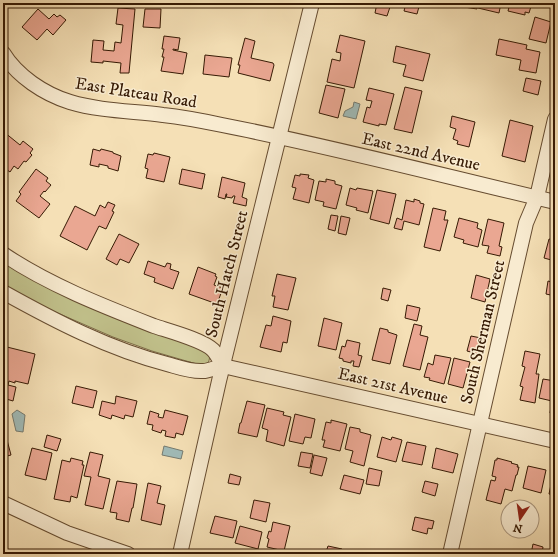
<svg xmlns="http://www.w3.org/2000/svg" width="558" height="557" font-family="'IM FELL DW Pica',serif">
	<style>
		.green { fill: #c1c18b; stroke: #7c6e48 }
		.water { fill: #a0bbb8; stroke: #767b70 }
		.building { fill: #eaa792; stroke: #361a04 }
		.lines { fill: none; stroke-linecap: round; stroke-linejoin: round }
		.minor-casing { stroke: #664c30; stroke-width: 16 }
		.minor { stroke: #f8ebd0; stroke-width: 14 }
		.labels { text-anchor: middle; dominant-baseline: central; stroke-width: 3; stroke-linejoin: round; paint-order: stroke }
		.street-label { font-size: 17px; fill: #361a04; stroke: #f8ebd0 }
	</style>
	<rect width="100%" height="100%" fill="#f5e0b6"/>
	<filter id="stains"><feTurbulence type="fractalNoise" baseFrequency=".005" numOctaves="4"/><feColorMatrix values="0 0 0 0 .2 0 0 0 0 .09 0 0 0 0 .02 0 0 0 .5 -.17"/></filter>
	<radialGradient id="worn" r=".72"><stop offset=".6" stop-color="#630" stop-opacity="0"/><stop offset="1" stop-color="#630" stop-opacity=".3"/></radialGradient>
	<path class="green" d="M3,259l203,90c3,5 5,8 2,14l-8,2 -48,-14 -39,-14 -67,-29 -43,-24z"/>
	<g class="water">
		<polygon points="354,102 360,104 356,119 343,116 345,111 353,107"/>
		<polygon points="17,410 25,415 23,432 16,431 12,414"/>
		<polygon points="164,446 183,451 181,459 162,455"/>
	</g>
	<g class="building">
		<polygon points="377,3 391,4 387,16 375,13"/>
		<polygon points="406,3 420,3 417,14 404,11"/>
		<polygon points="465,3 478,3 477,9 464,7"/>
		<polygon points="480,3 501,3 499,13 478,8"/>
		<polygon points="510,3 532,3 529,13 525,12 525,15 508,11"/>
		<polygon points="118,8 135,9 129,73 120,73 121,63 103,61 103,63 91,62 93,40 104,41 103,50 114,51 115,42 121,43 123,25 116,24"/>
		<polygon points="38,9 49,19 54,14 57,17 60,15 66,20 53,35 47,29 37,40 22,27"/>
		<polygon points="145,9 161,9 160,28 143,27"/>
		<polygon points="535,17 551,22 546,43 529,39"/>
		<polygon points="340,35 365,41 354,88 327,82 332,59 340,61 341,53 336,52"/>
		<polygon points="164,36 180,38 178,50 173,49 173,50 187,53 183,74 161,71 164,57 162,57 164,49 162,49"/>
		<polygon points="245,38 255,41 251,58 273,63 274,65 270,81 238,73 240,65 238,65"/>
		<polygon points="499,39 527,45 526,49 540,52 536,73 519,70 521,60 496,55"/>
		<polygon points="396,46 430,54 423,81 403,76 406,65 393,62"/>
		<polygon points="205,55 232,58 229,77 203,74"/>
		<polygon points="526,78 541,81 538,95 523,91"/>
		<polygon points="326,85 345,89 338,118 319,113"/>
		<polygon points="405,87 422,91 412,133 394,129"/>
		<polygon points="369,88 394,94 386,125 379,124 379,126 363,122 367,107 370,108 372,101 366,100"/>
		<polygon points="452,116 475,122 469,147 457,144 458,141 453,139 456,129 450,127"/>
		<polygon points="510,120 533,126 525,162 502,156"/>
		<polygon points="3,125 7,129 4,132 20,145 23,141 33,149 30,153 32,155 26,162 24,161 18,169 14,166 10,172 3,167 3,162 6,158 3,156"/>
		<polygon points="93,149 100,151 101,149 113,152 113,153 121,156 118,171 108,168 108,166 99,164 99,167 90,165"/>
		<polygon points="154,153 170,157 164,182 146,178 148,169 145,168 148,154 153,155"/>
		<polygon points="36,169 48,178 46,181 51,185 45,192 44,191 40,196 50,204 39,218 16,201 21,194 19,192"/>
		<polygon points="182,169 205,174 202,189 179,184"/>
		<polygon points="300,174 309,175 308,178 314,180 309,203 293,199 296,188 292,187 295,175 300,176"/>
		<polygon points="222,177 245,183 242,197 247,199 246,206 233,203 235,196 233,196 232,198 226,197 227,194 226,194 225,199 218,197"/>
		<polygon points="326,179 335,181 335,184 342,186 336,209 323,206 324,202 315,200 319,181 326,182"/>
		<polygon points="350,188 356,190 357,188 373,191 368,213 356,210 357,208 346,205"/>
		<polygon points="377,190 396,194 389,224 370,219"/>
		<polygon points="414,199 420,201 420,203 424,204 419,225 404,221 402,230 394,228 397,218 402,220 406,200 414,202"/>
		<polygon points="108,202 115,205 112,211 114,212 106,229 99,226 87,250 60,236 75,206 95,216 100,205 105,208"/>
		<polygon points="433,208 446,211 444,220 448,220 440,251 424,247"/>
		<polygon points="331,215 338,216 335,231 328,229"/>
		<polygon points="341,216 350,218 346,235 338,233"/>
		<polygon points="459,218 478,223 477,228 482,230 478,247 463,243 464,240 454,237"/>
		<polygon points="488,219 504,223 499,246 502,247 500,256 487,253 489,246 482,245"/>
		<polygon points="119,234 139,244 129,263 120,259 117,265 106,259"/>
		<polygon points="549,239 555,240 555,261 544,258"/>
		<polygon points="148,261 165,267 167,263 171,264 170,269 179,272 173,289 154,282 155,278 144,274"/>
		<polygon points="198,267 216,274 215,276 217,277 214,285 223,288 217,304 189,294"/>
		<polygon points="277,274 296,278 288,310 273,307 275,296 272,296"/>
		<polygon points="476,275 490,279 485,302 471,298"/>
		<polygon points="548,281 555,283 555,296 546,294"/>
		<polygon points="383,288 391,290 388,301 381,299"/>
		<polygon points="407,305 420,308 417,321 405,318"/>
		<polygon points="273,316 291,321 287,343 283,342 281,352 260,347 266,325 271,326"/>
		<polygon points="324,318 342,323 336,350 318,346"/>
		<polygon points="414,324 422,326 420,335 428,337 420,370 403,366"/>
		<polygon points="380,328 388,330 388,332 397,335 390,364 372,360"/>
		<polygon points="471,336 486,339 482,355 467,351"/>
		<polygon points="347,340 360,343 358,355 362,356 359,367 353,366 354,361 351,361 351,363 343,361 343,359 339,358 342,346 345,347"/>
		<polygon points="3,346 35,354 28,384 15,381 15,383 9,381 8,385 16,387 13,401 3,398"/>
		<polygon points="525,351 540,354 536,374 539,374 535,403 520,400 523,387 520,386 525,367 522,366"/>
		<polygon points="435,355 451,358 444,384 429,380 430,378 424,377 428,363 433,365"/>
		<polygon points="454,358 470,362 463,388 448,384"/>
		<polygon points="543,379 555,381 555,414 550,413 552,401 539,398"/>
		<polygon points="76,386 97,391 93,408 72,403"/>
		<polygon points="116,396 137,401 133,417 125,415 124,419 112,415 111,419 99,415 102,401 115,404"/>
		<polygon points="247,401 265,405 257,437 238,433 240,423 241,423"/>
		<polygon points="267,408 284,412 283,415 291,417 284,446 266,441 268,430 262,428"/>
		<polygon points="165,410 188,416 183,435 176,433 175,438 165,436 166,431 162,430 161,433 152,430 153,425 147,424 150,411 159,414 158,417 163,418"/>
		<polygon points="295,414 315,419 311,438 305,437 303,444 289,441"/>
		<polygon points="331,420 347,424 340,451 323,447 325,440 322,440 326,422 331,423"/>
		<polygon points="3,425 11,455 3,457"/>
		<polygon points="350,427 360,429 360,432 371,435 364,466 350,462 353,451 345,449"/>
		<polygon points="47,435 61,439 57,451 44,447"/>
		<polygon points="382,437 391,440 392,437 402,440 396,462 377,457"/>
		<polygon points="407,442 426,446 422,465 402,461"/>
		<polygon points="32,448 52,453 46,480 25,475"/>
		<polygon points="436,448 458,454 453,473 432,468"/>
		<polygon points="90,452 103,455 98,476 110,479 103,509 85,505 91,477 84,476"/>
		<polygon points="301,452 313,454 310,468 298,466"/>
		<polygon points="314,455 327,458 322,476 310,473"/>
		<polygon points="71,458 83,461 82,465 84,465 77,498 71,496 70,502 54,499 62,460 70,462"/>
		<polygon points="497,458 512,462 511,463 518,465 517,467 519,467 517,475 516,475 512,491 505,489 501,504 486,500 491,480 495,481 496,477 492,476 495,460 497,460"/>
		<polygon points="528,466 546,470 541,493 523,488"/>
		<polygon points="369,468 382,471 379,486 366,484"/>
		<polygon points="230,474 241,477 239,485 228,483"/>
		<polygon points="344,475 364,480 360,494 340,489"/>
		<polygon points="553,475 555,475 555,495 549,494"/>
		<polygon points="117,481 137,484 133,508 132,508 129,522 116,519 117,513 110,512"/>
		<polygon points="425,481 438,484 435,496 422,492"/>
		<polygon points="148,483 161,486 157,503 165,505 161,525 141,520"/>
		<polygon points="254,500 270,503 266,522 250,518"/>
		<polygon points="215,516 237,521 233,538 210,533"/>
		<polygon points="415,517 434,521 432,529 428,528 427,534 412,530"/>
		<polygon points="273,522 290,526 284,551 267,547 269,539 267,538 269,531 271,532"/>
		<polygon points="240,526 262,532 258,549 235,543"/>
		<polygon points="533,544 543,547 542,554 531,554"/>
		<polygon points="328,546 342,549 341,553 342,554 322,554 323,551 326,552"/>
	</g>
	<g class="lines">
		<g class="minor-casing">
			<g id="minor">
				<path d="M3,53c14,23 41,41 67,49 30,9 62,9 93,13 19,2 40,6 59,10 112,22 222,51 333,77"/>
				<path d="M3,254c46,31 100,52 151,72 15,5 49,14 59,24 4,4 7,11 10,16"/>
				<path d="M3,292c52,29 106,57 164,72 11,3 24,8 36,7 6,0 14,-4 20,-5l332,75"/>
				<polyline points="3,503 67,533 128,554"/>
				<polyline points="180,554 219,381 312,3"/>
				<polyline points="450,554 526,223 537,197 555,119"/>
			</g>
		</g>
		<use href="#minor" class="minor"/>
	</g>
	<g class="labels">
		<g class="street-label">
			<text transform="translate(136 93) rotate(9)">East Plateau Road</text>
			<text transform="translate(421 152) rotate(13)">East 22nd Avenue</text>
			<text transform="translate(227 274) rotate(-76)">South Hatch Street</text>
			<text transform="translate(483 332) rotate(-77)">South Sherman Street</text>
			<text transform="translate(393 386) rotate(13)">East 21st Avenue</text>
		</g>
	</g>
	<rect width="558" height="557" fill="none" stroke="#f5e0b6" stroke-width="16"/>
	<rect x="4" y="4" width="550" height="549" fill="none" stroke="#361a04" stroke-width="2"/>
	<rect x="8" y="8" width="542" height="541" fill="none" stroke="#361a04"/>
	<g transform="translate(520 519) rotate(193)"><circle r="19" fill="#f8ebd0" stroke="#aa977e"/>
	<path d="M0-3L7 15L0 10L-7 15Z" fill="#8f2418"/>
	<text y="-6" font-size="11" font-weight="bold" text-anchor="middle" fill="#361a04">N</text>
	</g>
	<rect width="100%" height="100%" filter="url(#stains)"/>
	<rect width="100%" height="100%" fill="url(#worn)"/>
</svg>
